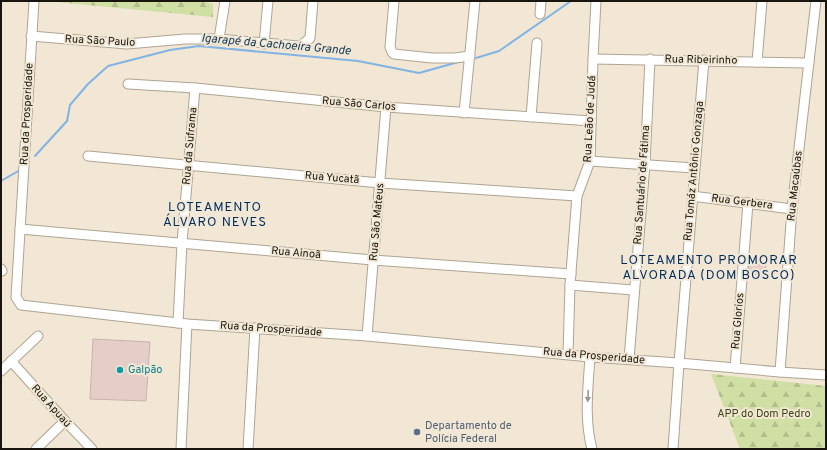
<svg xmlns="http://www.w3.org/2000/svg" width="827" height="450" font-family="Overpass,sans-serif">
	<style>
		.forest { fill: url(#forest-firs) }
		.lines { fill: none; stroke-linecap: round; stroke-linejoin: round }
		.stream { stroke: #81b4e4; stroke-width: 2 }
		.building { fill: #e5cdc8; stroke: #cab2ae }
		.minor-casing { stroke: #aea492; stroke-width: 11 }
		.minor { stroke: #fff; stroke-width: 9 }
		.oneway { fill: #979693 }
		.culture-dot { fill: #0f9aa8; stroke: #f2e7d4; stroke-width: 1.5 }
		.service-dot { fill: #5c6f8a; stroke: #f2e7d4; stroke-width: 1.5 }
		.labels { text-anchor: middle; dominant-baseline: central; stroke-width: 4; stroke-linejoin: round; paint-order: stroke }
		.street-label { font-size: 11px; fill: #18150e; stroke: #f2e7d4 }
		.culture-label { font-size: 11px; fill: #0d838f; stroke: #f2e7d4; text-anchor: start }
		.park-label { font-size: 11px; fill: #3b4414; stroke: #f2e7d4 }
		.service-label { font-size: 11px; fill: #4e5e75; stroke: #f2e7d4; text-anchor: start }
		.water-label { font-size: 12px; font-style: italic; fill: #113757; stroke: #f2e7d4 }
		.quarter-label { font-size: 13px; letter-spacing: 1px; fill: #002d5e; stroke: #f2e7d4 }
	</style>
	<defs>
		<pattern id="forest-firs" width="22" height="20" patternUnits="userSpaceOnUse"><rect width="22" height="20" fill="#d0dfa3"/><path d="M5 1l3.5 6h-7zM16 11l3.5 6h-7z" fill="#b2be8b"/></pattern>
	</defs>
	<rect width="100%" height="100%" fill="#f2e7d4"/>
	<g class="forest">
		<polygon points="46,1 203,1 213,4 213,17"/>
		<polygon points="711,374 826,386 826,449 740,449"/>
	</g>
	<g class="lines">
		<g class="stream">
			<polyline points="476,58 499,51 571,1"/>
			<polyline points="35,156 67,121 70,105 88,84 108,66 170,50 199,46 358,61 419,73 462,61"/>
			<polyline points="1,181 20,170"/>
		</g>
	</g>
	<g class="building">
		<polygon points="749,264 766,265 765,275 748,274"/>
		<polygon points="93,339 150,342 146,401 90,399"/>
	</g>
	<g class="lines">
		<g class="minor-casing">
			<g id="minor">
				<polyline points="34,1 16,297 21,305 187,324 367,336 590,357 679,363 780,372 826,375"/>
				<polyline points="394,1 390,47 392,52 394,54 432,58 455,58 470,56"/>
				<polyline points="540,14 541,1"/>
				<polyline points="31,36 127,44 185,39 219,39 298,46 303,44 310,38 313,1"/>
				<polyline points="219,39 225,1"/>
				<polyline points="264,44 268,1"/>
				<polyline points="593,59 809,63"/>
				<polyline points="757,62 762,1"/>
				<polyline points="128,84 195,88 386,107 591,121"/>
				<polyline points="464,113 475,1"/>
				<polyline points="531,117 537,43"/>
				<polyline points="88,156 380,183 577,196"/>
				<polyline points="590,161 694,168"/>
				<polyline points="692,196 792,209"/>
				<polyline points="20,229 373,260 571,274"/>
				<polyline points="1,269 2,271"/>
				<polyline points="570,285 633,290"/>
				<polyline points="178,323 182,243 195,88"/>
				<polyline points="367,336 386,107"/>
				<polyline points="568,354 570,285 577,196 590,161 593,59 596,1"/>
				<path d="M590,357c-2,31 -6,62 2,92"/>
				<polyline points="629,359 645,164 650,59"/>
				<polyline points="11,361 65,421 92,449"/>
				<polyline points="735,368 748,203"/>
				<polyline points="1,371 38,336"/>
				<polyline points="780,372 792,209 816,1"/>
				<polyline points="36,449 65,421"/>
				<polyline points="181,449 187,324"/>
				<polyline points="248,449 255,328"/>
				<polyline points="673,449 679,363 704,60"/>
			</g>
		</g>
		<use href="#minor" class="minor"/>
	</g>
	<defs><path id="oneway-solid" d="M-6-.8H1V-3.2L6.5 0L1 3.2V.8H-6Z"/></defs>
	<use class="oneway" href="#oneway-solid" transform="translate(588 396) rotate(93)"/>
	<circle class="culture-dot" cx="120" cy="370" r="4"/>
	<circle class="service-dot" cx="417" cy="432" r="4"/>
	<g class="labels">
		<g class="street-label">
			<text transform="translate(100 41) rotate(3)">Rua São Paulo</text>
			<text transform="translate(701 60) rotate(1)">Rua Ribeirinho</text>
			<text transform="translate(359 104) rotate(5)">Rua São Carlos</text>
			<text transform="translate(27 114) rotate(-87)">Rua da Prosperidade</text>
			<text transform="translate(590 119) rotate(-87)">Rua Leão de Judá</text>
			<text transform="translate(190 146) rotate(-85)">Rua da Suframa</text>
			<text transform="translate(694 171) rotate(-85)">Rua Tomáz Antônio Gonzaga</text>
			<text transform="translate(332 178) rotate(5)">Rua Yucatã</text>
			<text transform="translate(642 185) rotate(-86)">Rua Santuário de Fátima</text>
			<text transform="translate(795 186) rotate(-84)">Rua Macaúbas</text>
			<text transform="translate(742 202) rotate(7)">Rua Gerbera</text>
			<text transform="translate(377 222) rotate(-85)">Rua São Mateus</text>
			<text transform="translate(296 253) rotate(5)">Rua Ainoã</text>
			<text transform="translate(738 321) rotate(-85)">Rua Glorios</text>
			<text transform="translate(271 329) rotate(4)">Rua da Prosperidade</text>
			<text transform="translate(594 356) rotate(5)">Rua da Prosperidade</text>
			<text transform="translate(51 406) rotate(48)">Rua Apuaú</text>
		</g>
		<g class="culture-label">
			<text x="128" y="370">Galpão</text>
		</g>
		<g class="park-label">
			<text x="764" y="414">APP do Dom Pedro</text>
		</g>
		<g class="service-label">
			<text x="425" y="426">Departamento de<tspan x="425" dy="13">Polícia Federal</tspan></text>
		</g>
		<g class="water-label">
			<text transform="translate(276 45) rotate(5)">Igarapé da Cachoeira Grande</text>
		</g>
		<g class="quarter-label">
			<text x="215" y="208">LOTEAMENTO<tspan x="215" dy="15">ÁLVARO NEVES</tspan></text>
			<text x="709" y="261">LOTEAMENTO PROMORAR<tspan x="709" dy="15">ALVORADA (DOM BOSCO)</tspan></text>
		</g>
	</g>
	<rect width="827" height="450" fill="none" stroke="#18150e" stroke-width="4"/>
</svg>
